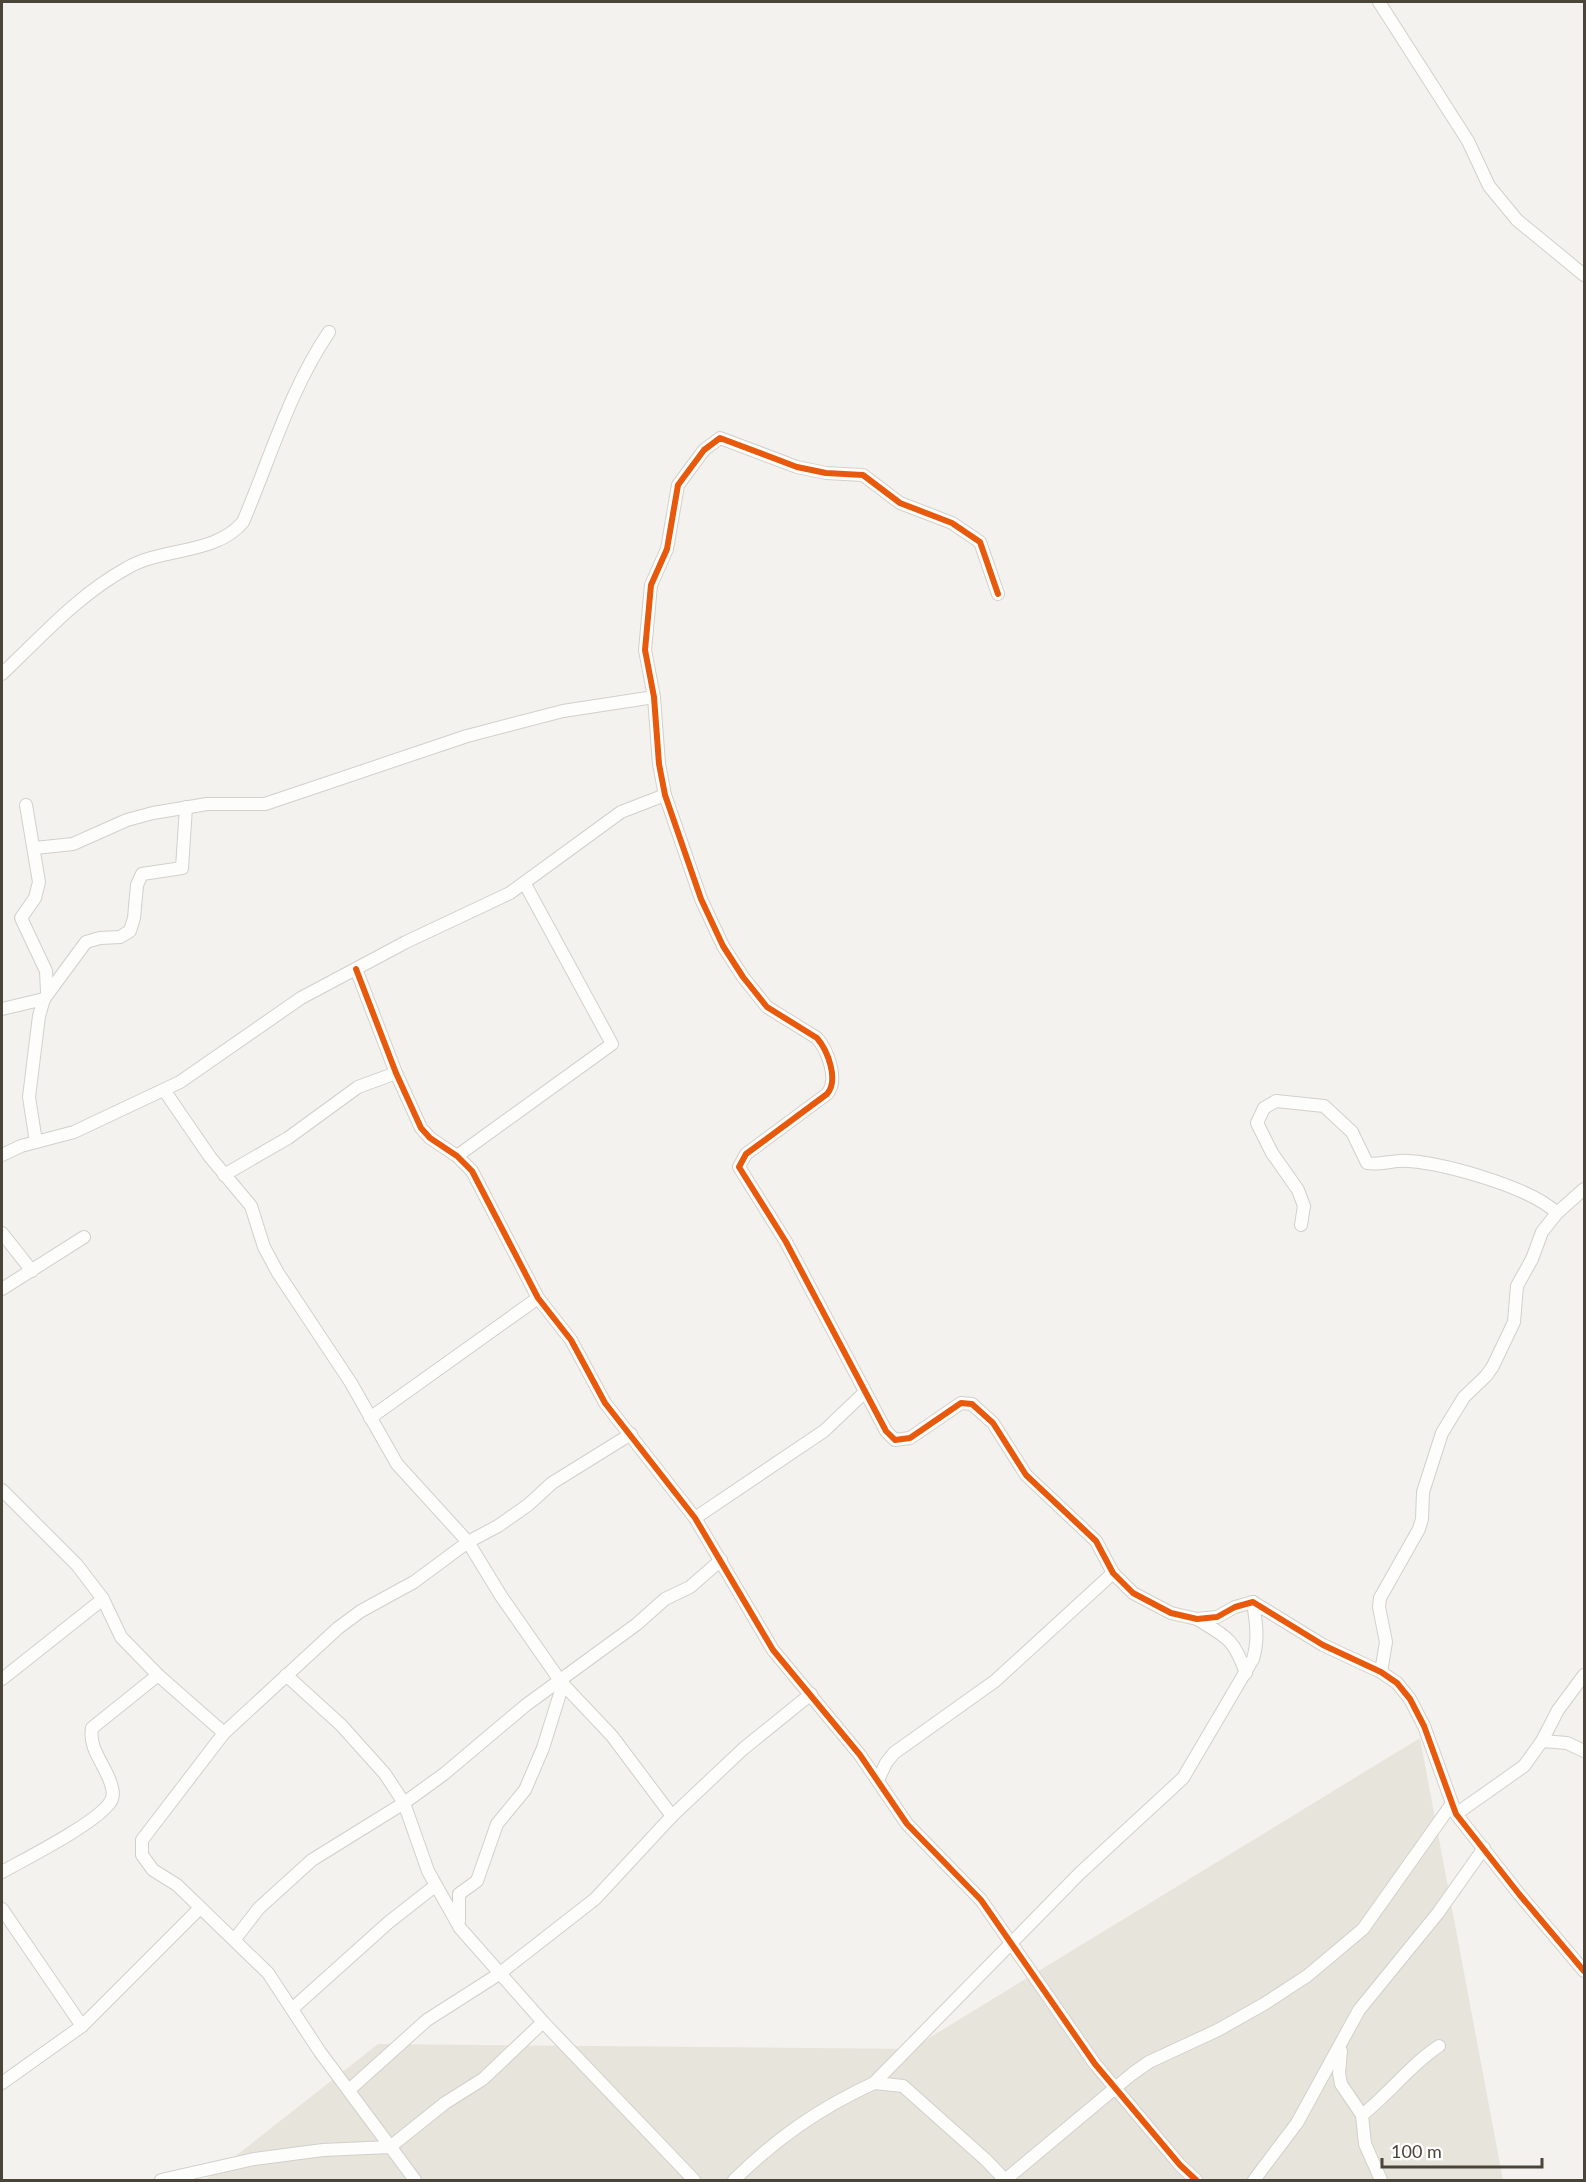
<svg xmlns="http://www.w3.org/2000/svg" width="1586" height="2182" font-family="Lato,sans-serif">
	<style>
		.residential { fill: #e7e4dc }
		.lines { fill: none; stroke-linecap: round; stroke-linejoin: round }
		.street-casing { stroke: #d2d0cb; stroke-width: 14 }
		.street { stroke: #fdfdfc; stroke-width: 12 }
		.cycleway-casing { stroke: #fff; stroke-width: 10 }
		.cycleway { stroke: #e8590c; stroke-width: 6 }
	</style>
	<rect width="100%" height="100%" fill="#f4f2ee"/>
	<polygon class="residential" points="1420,1738 1503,2180 205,2180 378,2044 911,2049"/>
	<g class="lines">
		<g class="street-casing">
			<g id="street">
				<polyline points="1379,2 1468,141 1489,186 1517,220 1584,275"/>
				<path d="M998,594l-18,-52 -28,-19 -52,-20 -37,-28 -37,-2 -29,-6 -77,-29 -16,12 -26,35 -11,64 -16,36 -6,65 9,47 5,67 6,31 36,104 22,47 20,31 24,30 50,31c11,13 22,42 10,56l-81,60 -7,13 47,75 100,189 9,9 15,-2 51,-35 11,1 21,19 33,52 70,66 17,32 20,20 38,20 26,6 20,-2 18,-10 18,-5 70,43 58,27 16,11 13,16 14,27 32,88 63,80 65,77"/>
				<path d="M2,674c40,-38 76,-79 125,-106 36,-21 88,-13 116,-46 27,-63 47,-133 86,-190"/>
				<polyline points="26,805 39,882 35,898 21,918 46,971 47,992"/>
				<polyline points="35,848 73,844 127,820 153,813 207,804 265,804 467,736 563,711 654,697"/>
				<polyline points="356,969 396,1073 421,1128 430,1138 457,1156 472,1171 538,1298 571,1340 605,1403 695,1518 773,1650 860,1755 907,1824 981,1900 1095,2064 1180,2165 1196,2180"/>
				<polyline points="2,1009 44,999"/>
				<polyline points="164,1090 210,1157 251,1206 264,1247 278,1273 351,1383 397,1464 468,1542 501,1596 561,1682 612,1736 672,1816"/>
				<polyline points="36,1142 29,1097 39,1016 44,999 86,942 100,938 120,937 130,931 134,918 137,885 142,874 182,868 186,807"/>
				<polyline points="2,1155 21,1146 74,1132 180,1082 301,998 406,942 510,893 621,812 665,795"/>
				<polyline points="457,1156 612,1044 525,884"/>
				<polyline points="224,1175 288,1138 358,1087 396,1073"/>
				<path d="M1301,1225l3,-19 -6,-16 -26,-37 -15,-30 7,-15 12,-7 48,5 28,26 15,31c13,3 28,-4 42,-2 37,3 121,26 148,52"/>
				<polyline points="2,1233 32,1271"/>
				<polyline points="2,1289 84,1237"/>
				<polyline points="370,1418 538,1298"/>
				<polyline points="2,1490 77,1565 103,1599 121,1637 158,1675 224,1733"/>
				<polyline points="695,1518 824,1431 865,1392"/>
				<path d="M1197,1619c31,19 36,19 49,54"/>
				<polyline points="1381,1672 1386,1642 1379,1607 1380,1598 1419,1529 1422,1519 1423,1492 1442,1433 1464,1397 1486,1376 1493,1366 1514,1322 1517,1286 1532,1259 1542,1232 1557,1213 1584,1189"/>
				<polyline points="286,1675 341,1725 385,1774 404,1803 428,1871 460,1928 543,2022 694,2180"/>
				<polyline points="2,1679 103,1599"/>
				<polyline points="1542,1741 1567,1743 1584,1751"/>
				<polyline points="878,1780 886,1763 894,1753 995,1681 1113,1573"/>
				<polyline points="1456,1814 1524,1766 1542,1741 1558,1710 1584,1675"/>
				<path d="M2,1872c25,-14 90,-47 106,-67 5,-5 6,-10 4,-17 -4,-21 -24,-37 -20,-60l66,-53"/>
				<polyline points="2,1909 82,2026"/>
				<polyline points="459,1921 459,1894 477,1881 497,1824 525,1790 543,1748 563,1684"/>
				<polyline points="235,1939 259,1908 312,1860 404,1803 444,1774 526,1705 637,1624 665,1599 690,1587 721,1560"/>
				<polyline points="292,2009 389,1922 435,1886"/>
				<polyline points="1341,2051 1339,2073 1341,2084 1362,2115 1365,2144 1381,2180"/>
				<polyline points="2,2083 82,2026 200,1908"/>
				<polyline points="874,2083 903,2086 986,2160 1005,2180"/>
				<polyline points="349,2090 427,2020 499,1974 595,1899 672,1816 743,1749 811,1694"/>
				<path d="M1362,2115c28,-22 48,-50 77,-69"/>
				<polyline points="161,2180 254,2159 323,2150 390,2147 445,2103 483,2079 543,2022"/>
				<polyline points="415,2180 320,2052 268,1973 177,1885 153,1870 142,1855 142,1840 224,1733 338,1628 361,1611 414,1582 468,1542 498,1526 528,1505 552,1483 631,1434"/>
				<path d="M734,2180c43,-42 84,-71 140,-97l206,-210 103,-95 70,-119c6,-20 3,-37 0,-57"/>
				<polyline points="1005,2180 1132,2074 1149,2062 1218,2030 1264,2004 1307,1976 1363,1929 1451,1805"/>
				<polyline points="1254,2180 1297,2123 1359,2010 1438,1913 1484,1848"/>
			</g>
		</g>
		<use href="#street" class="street"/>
		<g class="cycleway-casing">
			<g id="cycleway">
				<path d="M998,594l-18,-52 -28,-19 -52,-20 -37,-28 -37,-2 -29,-6 -77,-29 -16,12 -26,35 -11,64 -16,36 -6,65 9,47 5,67 6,31 36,104 22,47 20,31 24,30 50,31c11,13 22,42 10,56l-81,60 -7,13 47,75 100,189 9,9 15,-2 51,-35 11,1 21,19 33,52 70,66 17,32 20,20 38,20 26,6 20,-2 18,-10 18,-5 70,43 58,27 16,11 13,16 14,27 32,88 63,80 65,77"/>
				<polyline points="356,969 396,1073 421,1128 430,1138 457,1156 472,1171 538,1298 571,1340 605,1403 695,1518 773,1650 860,1755 907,1824 981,1900 1095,2064 1180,2165 1196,2180"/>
			</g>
		</g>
		<use href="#cycleway" class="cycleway"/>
	</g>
	<rect width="1586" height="2182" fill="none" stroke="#4b4439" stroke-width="6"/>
	<path d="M1382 2158v9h160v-9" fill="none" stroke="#4b4439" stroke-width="3"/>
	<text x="1391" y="2158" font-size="18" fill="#4b4439" stroke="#ffffff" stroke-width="4.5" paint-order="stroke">100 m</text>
</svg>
